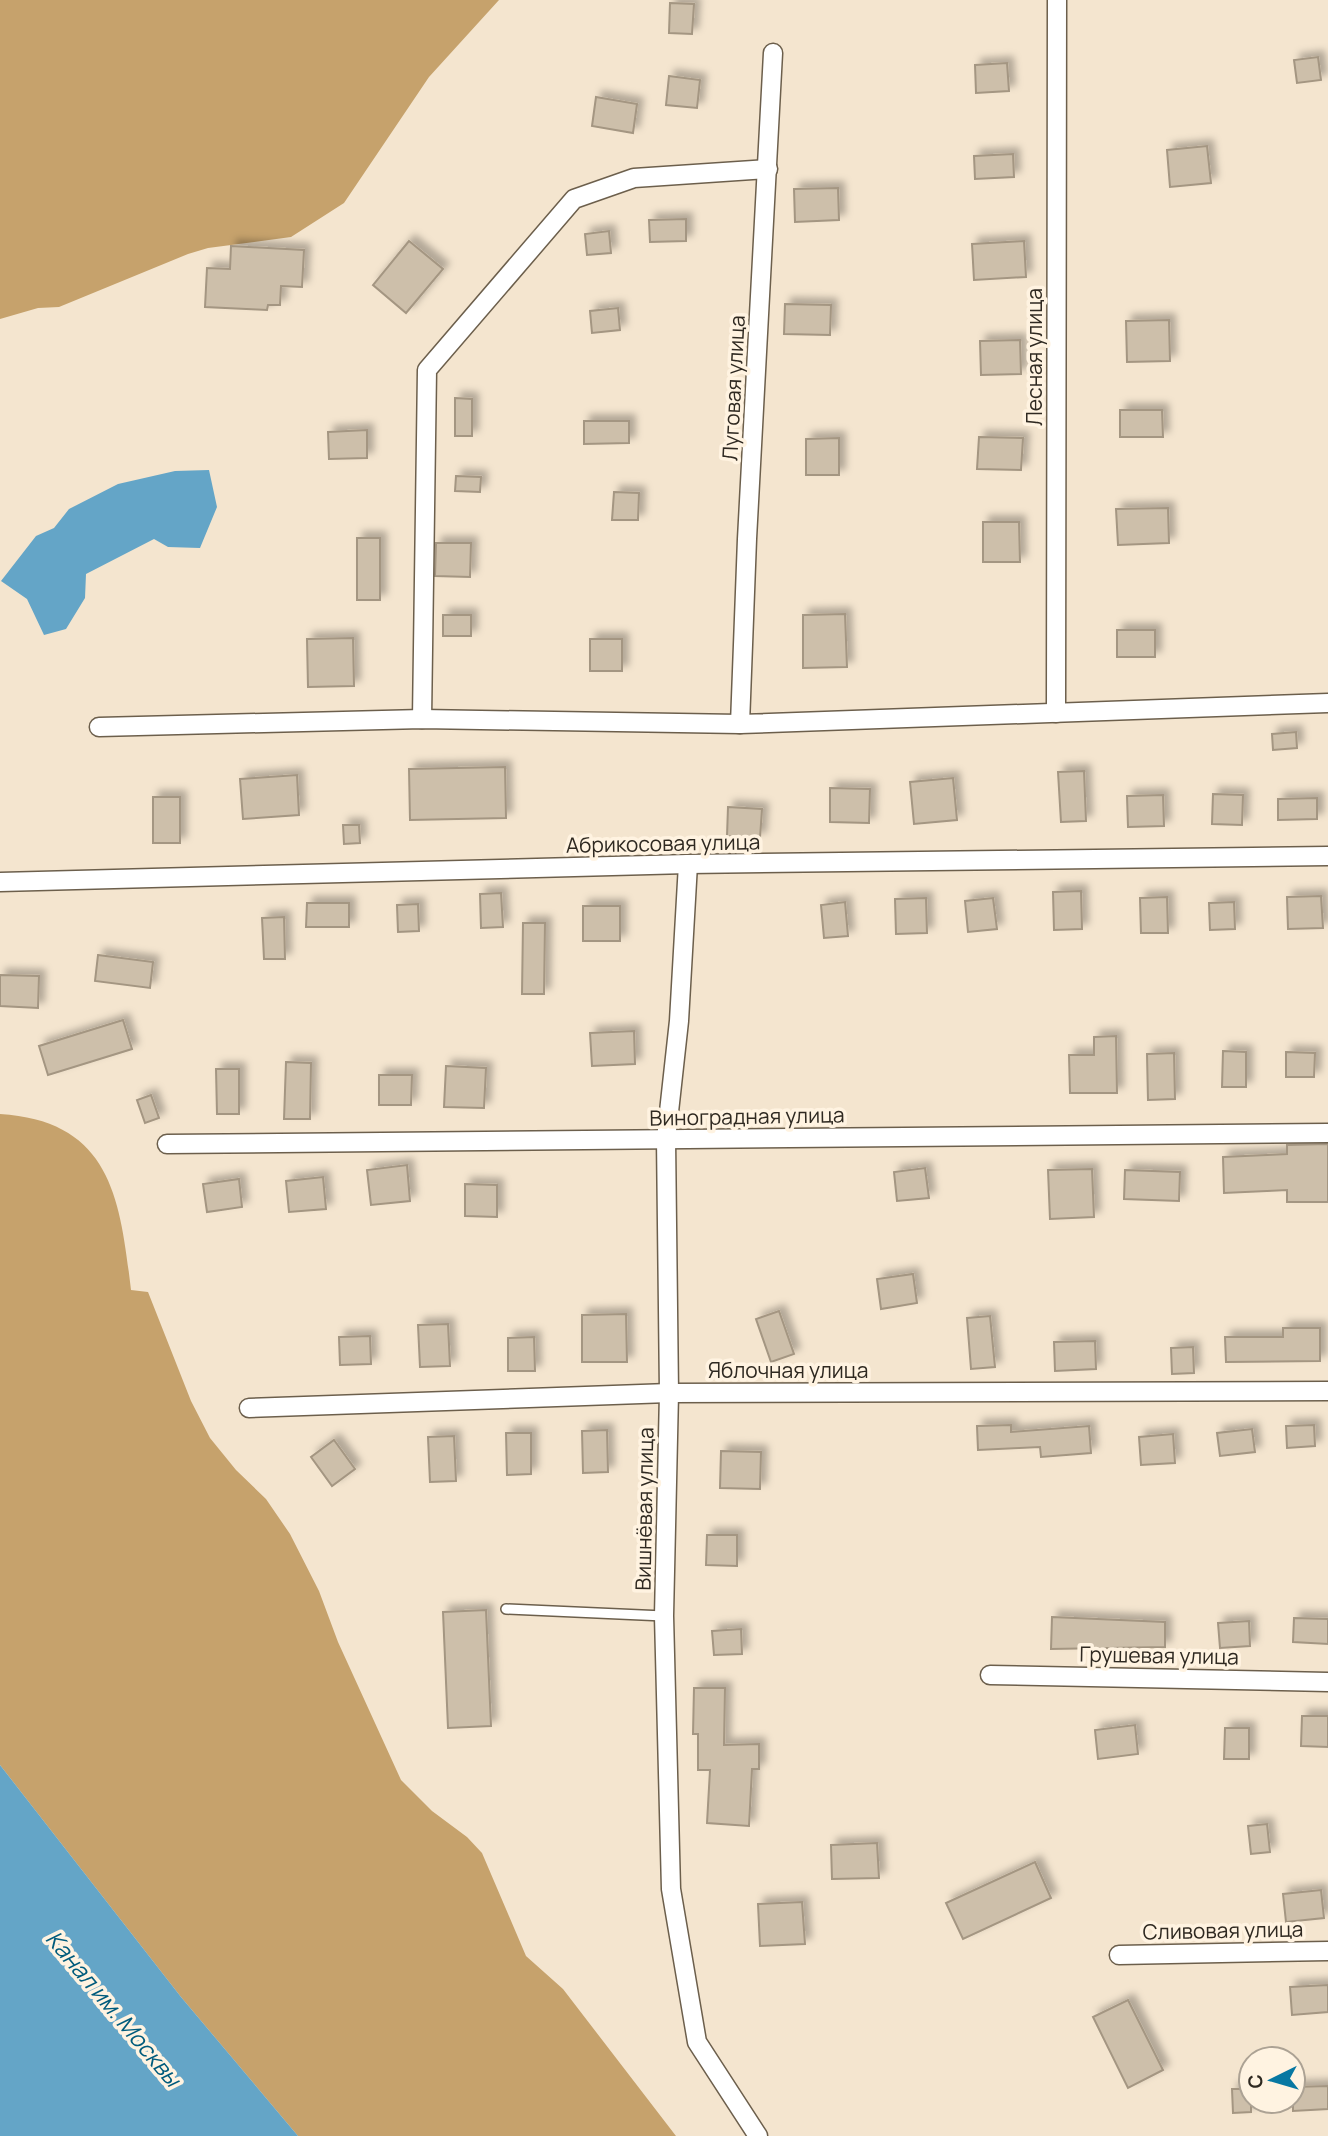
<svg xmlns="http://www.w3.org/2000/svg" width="1328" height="2136" font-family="Manrope,sans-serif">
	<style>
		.forest { fill: #c6a26c }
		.water { fill: #64a5c7 }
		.building { fill: #cdbfaa; stroke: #a49682; stroke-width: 2; filter: url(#shadow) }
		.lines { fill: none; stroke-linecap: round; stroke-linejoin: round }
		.lane-casing { stroke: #6c5f4c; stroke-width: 12 }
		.street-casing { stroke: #6c5f4c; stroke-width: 21 }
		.lane { stroke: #fff; stroke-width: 9 }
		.street { stroke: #fff; stroke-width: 18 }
		.labels { text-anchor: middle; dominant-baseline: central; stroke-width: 7; stroke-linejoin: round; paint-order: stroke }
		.street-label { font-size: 21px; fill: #2f2921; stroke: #fff3e1 }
		.water-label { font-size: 23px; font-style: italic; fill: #005b7c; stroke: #fff3e1 }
	</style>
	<defs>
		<filter id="shadow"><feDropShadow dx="6" dy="-6" stdDeviation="3.5" flood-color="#0004"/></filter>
	</defs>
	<rect width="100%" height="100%" fill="#f4e5cf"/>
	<g class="forest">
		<polygon points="0,0 499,0 429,77 344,203 291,237 208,248 188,254 59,307 38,308 0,319"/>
		<path d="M0,1114c111,7 120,84 131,176l17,2 43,109 19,37 26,32 30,29 24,35 29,57 19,51 63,138 31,31 35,26 15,16 44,103 37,33 113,147h-378l-117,-139 -181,-232z"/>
	</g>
	<g class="water">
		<polygon points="209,470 217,507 200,548 168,547 154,539 86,574 85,598 66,629 44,635 27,599 1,581 36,536 54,528 69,509 118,484 175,471"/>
		<polygon points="0,1765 181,1997 298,2136 0,2136"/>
	</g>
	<g class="building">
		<polygon points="670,3 694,4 692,34 669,33"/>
		<polygon points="1318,57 1321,80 1297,83 1294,60"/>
		<polygon points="1007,63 1009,91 976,93 975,65"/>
		<polygon points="669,76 700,80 697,108 666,105"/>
		<polygon points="596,97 637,104 633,133 592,126"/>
		<polygon points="1207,146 1211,183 1170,187 1167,150"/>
		<polygon points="1013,154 1014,177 975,179 974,156"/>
		<polygon points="838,188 839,220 795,222 794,189"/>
		<polygon points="686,219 686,241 650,242 649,220"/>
		<polygon points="609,231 611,253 587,255 585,234"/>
		<polygon points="409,241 443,269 406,313 373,285"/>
		<polygon points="1024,241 1026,277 974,280 972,244"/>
		<polygon points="231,246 304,250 302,287 281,286 280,305 268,305 267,310 205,307 207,268 230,269"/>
		<polygon points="785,304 831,305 830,335 784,334"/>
		<polygon points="618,308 620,330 592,333 590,311"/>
		<polygon points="1169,320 1170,361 1127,362 1126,321"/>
		<polygon points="1020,340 1021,374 981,375 980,341"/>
		<polygon points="455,398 472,399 472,436 455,436"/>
		<polygon points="1120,410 1162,410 1163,437 1120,437"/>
		<polygon points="584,421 629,421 629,443 584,444"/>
		<polygon points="367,430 367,458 329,459 328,432"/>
		<polygon points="979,437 1023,438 1021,470 977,469"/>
		<polygon points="839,438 839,475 806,475 806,439"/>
		<polygon points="456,476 481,477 480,492 455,491"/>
		<polygon points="614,492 639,493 638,520 612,520"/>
		<polygon points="1168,508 1169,543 1118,545 1116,509"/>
		<polygon points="983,522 1019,522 1020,562 983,562"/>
		<rect x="357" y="538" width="23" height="62"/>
		<polygon points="436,543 471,543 470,577 435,576"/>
		<polygon points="845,614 847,667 803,668 803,615"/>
		<rect x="443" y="615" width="28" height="21"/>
		<rect x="1117" y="630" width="38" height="27"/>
		<polygon points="353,638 354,686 308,687 307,639"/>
		<rect x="590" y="639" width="32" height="32"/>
		<polygon points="1296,732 1297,748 1273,750 1272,734"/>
		<polygon points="505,767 506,818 410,820 409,769"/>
		<polygon points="1084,771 1086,821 1061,822 1058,772"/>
		<polygon points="297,775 299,815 243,819 240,779"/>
		<polygon points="953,778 957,820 914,824 910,782"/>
		<polygon points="830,788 870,789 869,823 830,822"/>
		<polygon points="1213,794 1243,795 1242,825 1212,824"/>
		<polygon points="1163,795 1164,826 1128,827 1127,796"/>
		<rect x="153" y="797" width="27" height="46"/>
		<polygon points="1317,798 1317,819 1278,820 1278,799"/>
		<polygon points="728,807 762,809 760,838 727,836"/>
		<polygon points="343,825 359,825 360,843 344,844"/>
		<polygon points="1081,891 1082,929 1054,930 1053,892"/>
		<polygon points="501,893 503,927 481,928 480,894"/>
		<polygon points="1321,896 1323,928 1288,929 1287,897"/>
		<polygon points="1167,897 1168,933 1141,933 1140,898"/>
		<polygon points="926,898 927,933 896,934 895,899"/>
		<polygon points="993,898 997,929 968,932 965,901"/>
		<polygon points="845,902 848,936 824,938 821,905"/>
		<polygon points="1234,902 1235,929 1210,930 1209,903"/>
		<polygon points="307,903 349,903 349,927 306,927"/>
		<polygon points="418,904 419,931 398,932 397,905"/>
		<rect x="583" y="906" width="37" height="35"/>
		<polygon points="284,917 285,959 264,959 262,918"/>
		<polygon points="523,923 545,923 544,994 522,994"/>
		<polygon points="98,955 153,962 150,988 95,981"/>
		<polygon points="0,975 39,976 38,1008 0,1006"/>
		<polygon points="123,1020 132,1049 48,1075 39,1046"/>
		<polygon points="634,1031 635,1064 592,1066 590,1033"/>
		<polygon points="1116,1036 1117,1093 1070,1093 1069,1055 1094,1055 1094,1037"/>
		<polygon points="1223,1051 1246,1052 1246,1087 1222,1087"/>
		<polygon points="1286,1052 1315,1053 1314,1077 1286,1077"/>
		<polygon points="1174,1053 1175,1099 1148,1100 1147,1054"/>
		<polygon points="286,1062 311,1063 310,1119 284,1119"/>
		<polygon points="446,1066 486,1068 484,1108 444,1107"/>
		<polygon points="216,1069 239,1069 239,1114 217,1114"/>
		<polygon points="379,1075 412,1075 411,1105 379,1105"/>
		<polygon points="151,1095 159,1118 145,1123 137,1100"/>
		<polygon points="1328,1144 1328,1202 1287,1202 1287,1190 1224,1193 1223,1157 1287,1154 1287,1145"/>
		<polygon points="407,1165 410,1201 371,1205 367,1170"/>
		<polygon points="925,1168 929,1198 897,1201 894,1172"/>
		<polygon points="1092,1169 1094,1217 1050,1219 1048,1170"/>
		<polygon points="1125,1170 1180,1172 1179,1201 1124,1199"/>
		<polygon points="323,1177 326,1209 289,1212 286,1181"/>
		<polygon points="239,1179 242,1207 207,1212 203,1184"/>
		<polygon points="465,1184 497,1185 497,1217 465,1216"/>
		<polygon points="913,1274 917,1303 881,1309 877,1279"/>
		<polygon points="779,1311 794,1354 771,1362 756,1319"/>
		<polygon points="626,1314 627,1362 582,1362 582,1315"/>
		<polygon points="990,1316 995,1367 971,1369 967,1318"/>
		<polygon points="448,1324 450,1366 420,1367 418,1325"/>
		<polygon points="1283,1328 1320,1328 1320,1361 1226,1362 1225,1337 1283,1337"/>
		<polygon points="370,1336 371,1364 340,1365 339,1337"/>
		<polygon points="534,1337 535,1371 508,1371 508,1338"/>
		<polygon points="1095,1341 1096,1369 1055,1371 1054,1342"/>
		<polygon points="1193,1347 1194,1373 1172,1374 1171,1348"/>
		<polygon points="1011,1425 1011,1432 1089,1426 1091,1453 1041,1457 1040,1447 978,1450 977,1426"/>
		<polygon points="1314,1425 1315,1446 1287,1448 1286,1426"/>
		<polygon points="1252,1429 1255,1452 1220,1456 1217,1433"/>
		<polygon points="607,1430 608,1472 583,1473 582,1431"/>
		<polygon points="506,1433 531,1433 531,1474 507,1475"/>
		<polygon points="1173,1434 1175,1463 1141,1465 1139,1437"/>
		<polygon points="454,1436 456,1481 430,1482 428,1437"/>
		<polygon points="334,1440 355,1469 332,1486 311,1457"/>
		<polygon points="721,1451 761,1452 760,1489 720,1488"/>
		<polygon points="707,1535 737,1535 737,1566 706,1565"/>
		<polygon points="486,1610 491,1726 448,1728 443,1612"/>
		<polygon points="1052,1617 1165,1622 1165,1647 1051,1649"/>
		<polygon points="1294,1618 1328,1619 1328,1644 1293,1642"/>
		<polygon points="1249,1621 1250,1646 1220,1648 1218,1623"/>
		<polygon points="741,1629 742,1654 714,1655 712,1631"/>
		<polygon points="694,1688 725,1688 724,1745 759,1744 759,1769 752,1769 749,1826 707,1823 710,1770 698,1770 698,1734 693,1734"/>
		<polygon points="1302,1716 1328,1716 1328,1747 1301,1746"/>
		<polygon points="1135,1725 1138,1754 1098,1759 1095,1730"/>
		<polygon points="1225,1728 1249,1728 1249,1759 1224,1759"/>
		<polygon points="1267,1824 1270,1852 1251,1854 1248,1826"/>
		<polygon points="877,1843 879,1878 832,1879 831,1845"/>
		<polygon points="1035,1862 1051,1898 963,1939 946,1903"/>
		<polygon points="1321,1890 1324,1918 1286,1922 1283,1894"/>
		<polygon points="802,1902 805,1944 760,1946 758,1904"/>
		<polygon points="1328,1985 1328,2012 1292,2015 1290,1987"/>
		<polygon points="1128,2000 1163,2070 1128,2088 1093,2017"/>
		<polygon points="1328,2086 1328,2109 1293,2111 1293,2087"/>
		<polygon points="1232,2089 1251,2089 1251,2112 1233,2113"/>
	</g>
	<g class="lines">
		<g class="lane-casing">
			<polyline id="lane" points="506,1609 664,1616"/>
		</g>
		<g class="street-casing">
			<g id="street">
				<polyline points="1056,713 1057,0"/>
				<polyline points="422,719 427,370 574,199 634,178 768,169"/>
				<polyline points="740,724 747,539 773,53"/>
				<polyline points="99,727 422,719 740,724 1328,703"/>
				<polyline points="688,864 679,1021 666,1139 669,1393 664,1616 671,1889 697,2042 758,2136"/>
				<polyline points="0,882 688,864 1328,856"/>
				<polyline points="167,1144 1328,1133"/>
				<polyline points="249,1408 669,1393 1328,1391"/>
				<polyline points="990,1675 1328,1682"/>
				<polyline points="1119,1955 1328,1951"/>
			</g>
		</g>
		<use href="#lane" class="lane"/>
		<use href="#street" class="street"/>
	</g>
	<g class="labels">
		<g class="street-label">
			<text transform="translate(1034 357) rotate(-90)">Лесная улица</text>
			<text transform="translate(733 388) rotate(-87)">Луговая улица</text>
			<text transform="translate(663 843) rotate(-1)">Абрикосовая улица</text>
			<text transform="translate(747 1116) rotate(-1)">Виноградная улица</text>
			<text x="788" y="1370">Яблочная улица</text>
			<text transform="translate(644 1509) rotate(-89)">Вишнёвая улица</text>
			<text transform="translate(1159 1655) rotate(1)">Грушевая улица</text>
			<text transform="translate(1223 1930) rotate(-1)">Сливовая улица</text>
		</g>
		<g class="water-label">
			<text transform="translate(114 2008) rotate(50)">Канал им. Москвы</text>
		</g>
	</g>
	<g transform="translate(1272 2080) rotate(265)"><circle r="33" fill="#fff3e1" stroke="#aca294" stroke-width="2"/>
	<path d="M0-5L12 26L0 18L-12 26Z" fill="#0878a2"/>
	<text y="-10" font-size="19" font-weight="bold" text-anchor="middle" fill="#2f2921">С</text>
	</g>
</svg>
